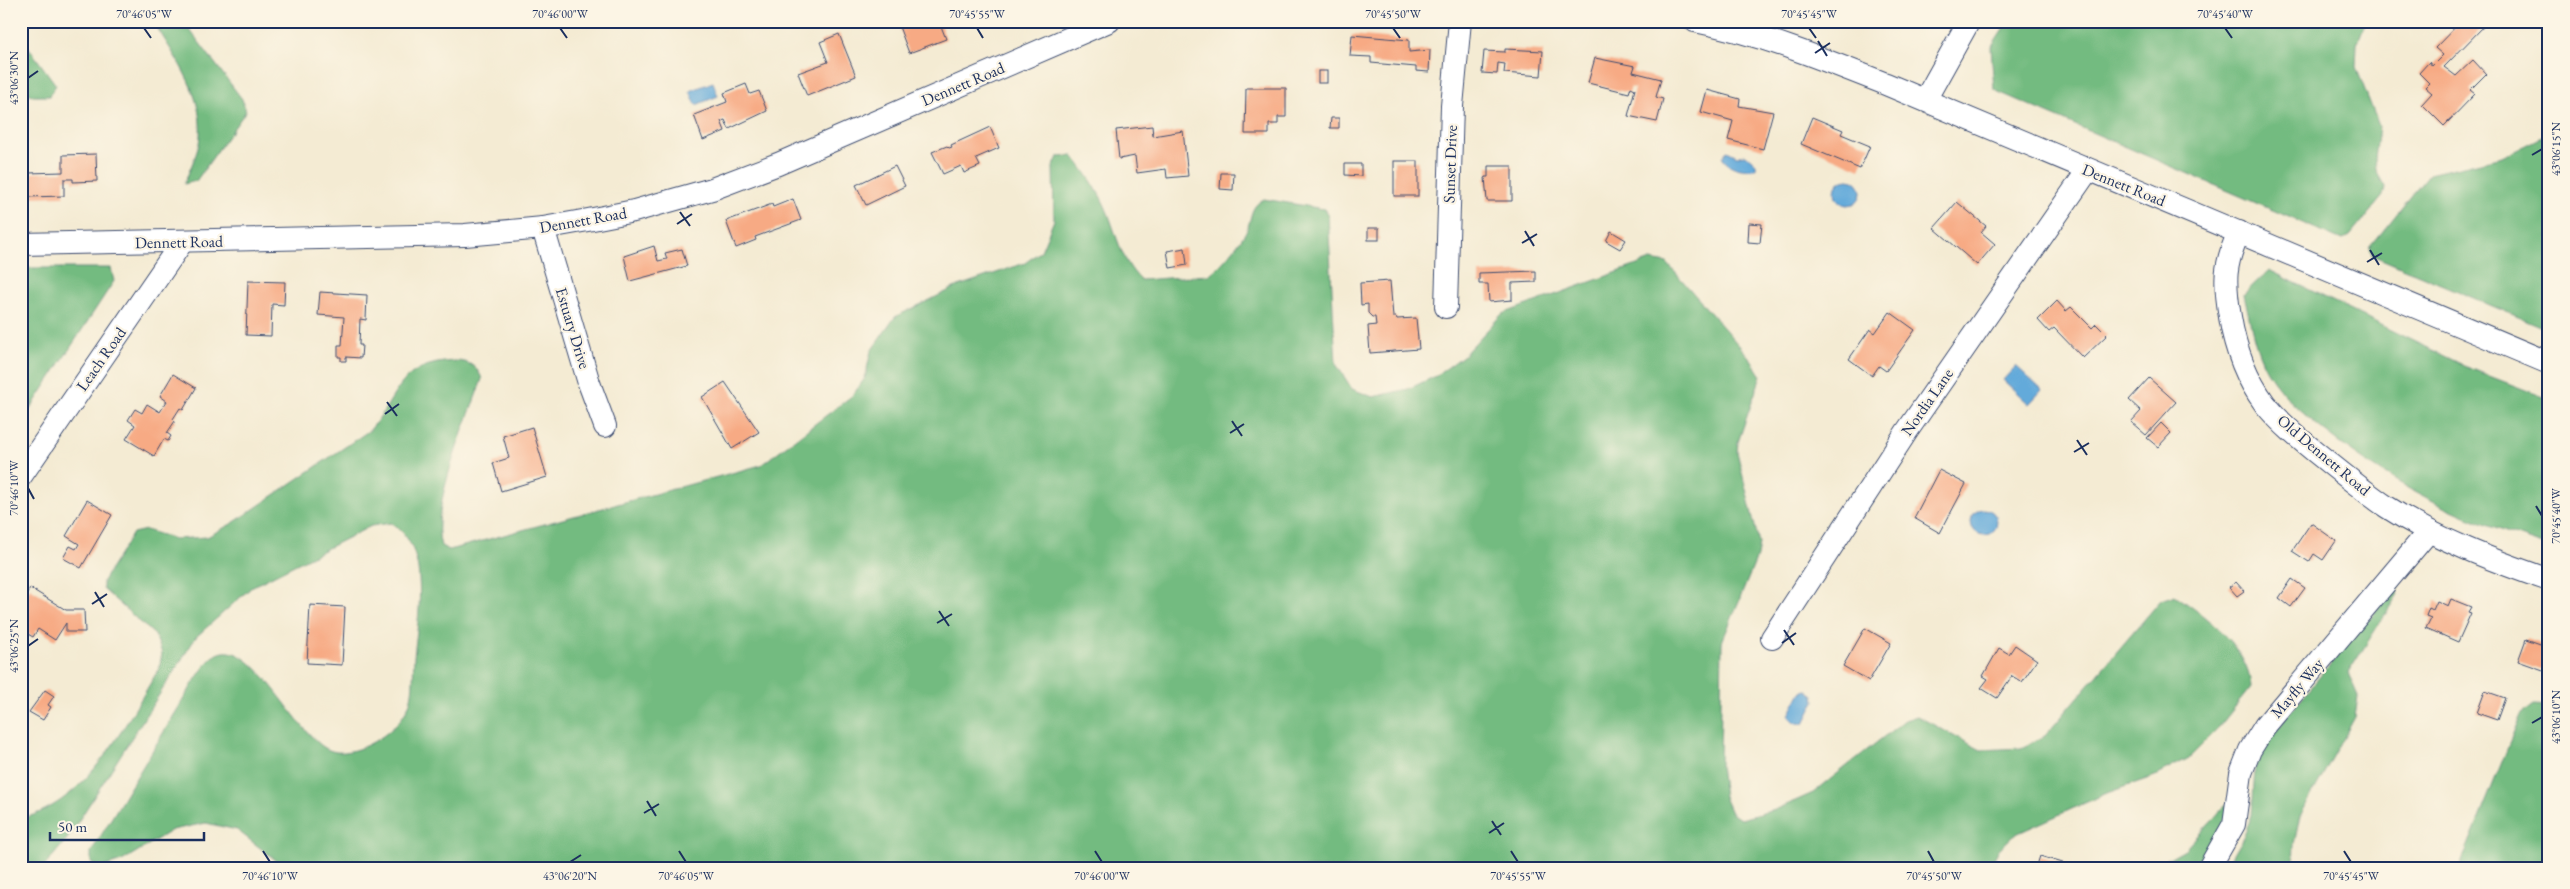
<svg xmlns="http://www.w3.org/2000/svg" width="2570" height="889" font-family="'EB Garamond',serif">
	<style>
		.forest { fill: #73bb80; stroke: #47756f }
		.water { fill: #64aada; stroke: #406c9c }
		.building { fill: #f7aa84 }
		.lines { fill: none; stroke-linecap: round; stroke-linejoin: round }
		.minor-casing { stroke: #3c4b70; stroke-width: 24 }
		.minor { stroke: #fff; stroke-width: 22 }
		.ticks { fill: none; stroke: #1b2f5e; stroke-width: 2 }
		.labels { text-anchor: middle; dominant-baseline: central; stroke-width: 4.5; stroke-linejoin: round; paint-order: stroke }
		.street-label { font-size: 16px; fill: #1b2f5e; stroke: #fcf5e5 }
		.neatline { fill: none; stroke: #1b2f5e; stroke-width: 2 }
		.ticks-label { font-size: 12px; text-anchor: middle; fill: #1b2f5e }
	</style>
	<rect width="100%" height="100%" fill="#fcf5e5"/>
	<filter id="ink" filterUnits="userSpaceOnUse"><feTurbulence type="fractalNoise" baseFrequency=".02" numOctaves="2"/><feDisplacementMap in="SourceGraphic" scale="10" xChannelSelector="R" yChannelSelector="G"/><feConvolveMatrix kernelMatrix="1 2 1 2 8 2 1 2 1" color-interpolation-filters="sRGB"/></filter>
	<filter id="wash" filterUnits="userSpaceOnUse"><feTurbulence type="fractalNoise" baseFrequency=".0096" numOctaves="4" result="noise"/><feDisplacementMap in="SourceGraphic" scale="20" xChannelSelector="R" yChannelSelector="G"/><feGaussianBlur stdDeviation="1.12" result="paint"/><feColorMatrix in="noise" values="0 0 0 0 0 0 0 0 0 0 0 0 0 0 0 0 0 1.4 0 .05"/><feComposite in="paint" operator="in"/></filter>
	<g filter="url(#wash)">
		<rect width="100%" height="100%" fill="#f4ebd3"/>
		<g class="forest">
			<path d="M153,21h30l59,78 4,12 -50,70 -12,3c5,-13 12,-27 15,-40 8,-46 -23,-85 -46,-123z"/>
			<polygon points="2008,21 2366,21 2357,44 2356,67 2379,126 2375,158 2376,171 2385,187 2383,196 2350,236 2342,240 1994,90 1991,47"/>
			<polygon points="21,37 56,85 49,96 35,96 21,91"/>
			<polygon points="2549,133 2549,330 2372,255 2370,247 2429,174 2502,157"/>
			<path d="M1073,156c12,15 24,32 32,50 11,24 15,55 36,74l67,-5c12,-7 35,-35 40,-48 4,-13 3,-21 16,-28l60,10 4,6 8,149 16,25 21,8 35,-8 28,-13 27,-20 39,-42 149,-54 16,3 82,94 12,19 -23,66 -1,10 22,91 -2,14 -35,85 -2,124 4,31 7,16 9,6 35,-9 38,-17 92,-73 12,-4 64,34 40,-2 24,-12 116,-136 14,-5c31,22 73,52 76,92l-36,45 -26,26 -34,18 -48,17 -93,42 -15,14 -10,19h-1703l-49,-38 -31,-7 -34,7 -50,31 -22,7 -9,-5v-11l106,-175c7,-9 12,-20 23,-24 35,-13 78,84 109,97 10,4 19,2 29,-1 22,-8 45,-25 52,-47 4,-13 3,-31 4,-45 4,-40 18,-110 -23,-134l-20,3 -118,60 -57,51 -129,202 -24,29h-22v-49c69,-18 103,-94 138,-150l3,-16 -7,-18 -52,-46v-8l30,-48 13,-3 29,9 32,-2 26,-14 137,-93c31,-37 27,-66 85,-69 14,0 23,6 27,18 -14,40 -53,129 -41,167l8,4 312,-85 92,-70 12,-17 6,-27 24,-34 61,-30 69,-24 16,-12 13,-31 -1,-53 5,-10z"/>
			<polygon points="21,268 111,268 114,281 21,423"/>
			<path d="M2269,270l202,99 78,30v148c-81,-26 -145,-55 -213,-107 -26,-20 -52,-41 -69,-69 -13,-23 -17,-51 -23,-77z"/>
			<polygon points="2399,583 2398,594 2348,673 2358,696 2355,717 2300,816 2294,844 2293,868 2225,868 2243,837 2252,815 2255,768 2262,751 2289,713"/>
			<polygon points="2534,705 2549,706 2549,868 2459,868 2521,715"/>
			<polygon points="2229,802 2228,820 2197,868 2151,868 2185,849"/>
		</g>
		<g class="water">
			<polygon points="713,82 718,96 696,105 690,91"/>
			<path d="M1727,151l10,5 9,-1 10,9v4c-10,4 -29,0 -34,-11z"/>
			<circle cx="1848" cy="192" r="13"/>
			<polygon points="2016,366 2042,390 2029,404 2003,380"/>
			<circle cx="1984" cy="522" r="13"/>
			<path d="M1807,690l7,5 1,6 -11,22c-8,1 -12,-1 -15,-8l12,-23z"/>
		</g>
		<g id="blocks">
			<g class="building">
				<polygon points="906,21 913,21 915,27 931,21 939,21 946,39 909,53 898,24"/>
				<polygon points="2461,21 2487,23 2444,67 2456,76 2473,60 2486,74 2470,90 2475,94 2444,126 2422,104 2432,93 2425,87 2429,83 2419,73 2429,62 2432,66 2443,55 2435,48"/>
				<polygon points="839,34 856,76 807,96 798,73 828,62 820,42"/>
				<polygon points="1352,35 1409,40 1409,52 1430,50 1429,72 1416,71 1416,67 1371,63 1371,57 1350,56"/>
				<polygon points="1505,49 1543,51 1541,76 1504,73 1505,64 1498,63 1497,74 1482,73 1484,51 1505,52"/>
				<polygon points="1595,58 1635,66 1633,72 1661,79 1656,97 1663,99 1657,122 1628,116 1635,89 1631,87 1629,93 1588,83"/>
				<rect x="1318" y="71" width="9" height="12"/>
				<polygon points="746,84 750,94 759,91 767,111 729,129 725,120 721,121 725,131 703,140 694,115 727,102 724,93"/>
				<polygon points="1246,88 1286,88 1286,117 1278,117 1278,124 1269,124 1269,134 1245,134"/>
				<polygon points="1707,90 1740,99 1739,106 1773,112 1763,149 1728,140 1733,121 1701,112"/>
				<polygon points="1812,117 1843,130 1841,134 1870,146 1860,169 1801,144"/>
				<polygon points="1331,118 1339,118 1339,128 1330,128"/>
				<polygon points="1152,126 1153,136 1183,131 1188,176 1167,178 1166,169 1137,173 1135,156 1119,159 1116,130"/>
				<polygon points="990,127 999,148 976,158 980,166 964,173 961,166 943,174 932,152 947,146 949,148 952,147 951,145"/>
				<polygon points="96,154 97,181 73,182 73,179 64,179 64,196 28,197 28,173 63,172 63,155"/>
				<rect x="1394" y="161" width="24" height="35"/>
				<polygon points="1345,164 1361,164 1361,176 1345,175"/>
				<polygon points="895,166 905,186 866,205 856,185"/>
				<polygon points="1488,166 1512,166 1512,201 1487,201 1485,177 1488,177"/>
				<polygon points="1221,173 1234,173 1233,190 1220,189"/>
				<polygon points="793,199 801,220 755,237 756,240 736,248 726,221 772,204 773,207"/>
				<polygon points="1957,202 1986,226 1981,232 1995,244 1977,265 1934,228"/>
				<polygon points="1749,223 1762,224 1760,243 1748,242"/>
				<rect x="1368" y="228" width="11" height="12"/>
				<polygon points="1611,231 1626,240 1620,249 1606,241"/>
				<polygon points="654,246 658,261 667,259 665,253 682,249 687,266 630,281 624,256"/>
				<polygon points="1185,248 1187,265 1170,268 1167,251"/>
				<polygon points="1536,271 1536,282 1512,283 1512,300 1489,302 1488,284 1479,284 1479,273"/>
				<polygon points="248,281 285,282 284,305 272,304 271,336 246,335"/>
				<polygon points="1390,281 1393,317 1396,317 1397,319 1416,318 1419,349 1370,353 1368,326 1376,325 1375,317 1372,317 1368,313 1368,304 1361,305 1360,283"/>
				<polygon points="320,292 367,295 366,320 360,319 359,345 362,345 361,358 346,357 346,361 341,361 341,357 338,357 338,345 342,345 344,317 318,315"/>
				<polygon points="2057,301 2066,311 2071,307 2092,328 2096,324 2107,335 2083,358 2054,328 2049,332 2038,320"/>
				<polygon points="1890,312 1915,330 1886,371 1879,366 1872,376 1849,359 1870,329 1875,333"/>
				<polygon points="173,374 196,388 183,410 180,408 173,419 175,421 167,433 171,436 168,441 164,439 154,456 126,439 135,425 128,420 135,409 142,413 147,404 160,412 167,401 160,396"/>
				<polygon points="2149,378 2176,402 2146,435 2131,422 2141,411 2129,400"/>
				<polygon points="725,382 759,432 732,449 702,397"/>
				<polygon points="2161,423 2171,433 2158,447 2147,438"/>
				<polygon points="532,427 547,477 501,491 493,463 509,458 503,436"/>
				<polygon points="1939,470 1966,484 1940,533 1914,518"/>
				<polygon points="87,500 112,515 81,568 63,558 70,546 76,549 79,544 66,536"/>
				<polygon points="2311,523 2336,541 2323,560 2314,554 2309,562 2292,551"/>
				<polygon points="2292,579 2305,588 2291,607 2279,598"/>
				<polygon points="2236,582 2244,591 2237,596 2229,587"/>
				<polygon points="30,588 66,610 84,610 85,632 66,632 66,623 55,640 38,629 33,637 21,630 21,602"/>
				<polygon points="2451,599 2471,607 2468,612 2471,613 2458,642 2426,628 2431,618 2426,616 2429,608 2433,610 2437,601 2448,606"/>
				<polygon points="310,605 345,607 342,665 307,663"/>
				<polygon points="1865,628 1891,643 1869,681 1843,666"/>
				<polygon points="2526,639 2549,647 2546,671 2518,661"/>
				<polygon points="2015,645 2037,660 2022,682 2012,676 1997,698 1981,688 1988,679 1983,676 1999,648 2009,654"/>
				<polygon points="45,690 54,696 48,705 51,707 43,720 29,712"/>
				<polygon points="2485,691 2505,698 2497,720 2477,713"/>
				<polygon points="2040,856 2069,865 2068,868 2036,868"/>
			</g>
		</g>
	</g>
	<g filter="url(#ink)">
		<use href="#blocks" fill-opacity="0" stroke="#3c4b70" stroke-width="1"/>
		<g class="lines">
			<g class="minor-casing">
				<g id="minor">
					<path d="M1695,21c66,13 128,38 191,63l663,279"/>
					<polyline points="1925,100 1969,21"/>
					<polyline points="543,228 589,383 605,426"/>
					<path d="M2239,232c-15,33 -15,49 -9,85 5,31 16,61 35,87 17,21 38,38 58,54 21,17 42,34 64,49 49,32 107,54 162,73"/>
					<polyline points="21,244 465,235 543,228 588,220 634,211 712,189 778,164 1109,21"/>
					<polyline points="1446,307 1452,106 1460,21"/>
					<polyline points="21,476 182,242"/>
					<polyline points="1772,638 1907,431 2088,170"/>
					<polyline points="2209,868 2234,824 2241,773 2250,750 2265,726 2429,531"/>
				</g>
			</g>
			<use href="#minor" class="minor"/>
		</g>
	</g>
	<path class="ticks" d="M144,28l7,10M560,28l7,10M977,28l6,10M1393,28l7,10M1809,28l7,10M2225,28l7,10M1818,41l9,15M1815,53l15,-10M28,78l10,-7M2532,155l10,-6M680,212l10,14M677,224l15,-10M1525,231l9,15M1522,243l15,-9M2370,250l9,15M2367,262l15,-9M387,402l10,14M385,414l14,-10M1232,421l10,15M1230,433l14,-9M2077,440l10,15M2074,452l15,-9M28,488l6,11M2536,506l6,10M95,592l9,15M92,604l15,-10M939,611l10,15M937,623l15,-9M1784,630l10,15M1782,643l14,-10M28,646l10,-7M2532,723l10,-6M647,801l9,15M644,813l15,-9M1492,821l9,14M1489,833l15,-10M263,851l7,11M679,851l7,11M1095,851l7,11M1511,851l7,11M1928,851l6,11M2344,851l7,11M570,862l11,-7"/>
	<g class="labels">
		<g class="street-label">
			<text transform="translate(963 84) rotate(-23)">Dennett Road</text>
			<text transform="translate(1450 164) rotate(-88)">Sunset Drive</text>
			<text transform="translate(2124 185) rotate(22)">Dennett Road</text>
			<text transform="translate(583 220) rotate(-10)">Dennett Road</text>
			<text transform="translate(179 242) rotate(-1)">Dennett Road</text>
			<text transform="translate(573 328) rotate(73)">Estuary Drive</text>
			<text transform="translate(101 359) rotate(-55)">Leach Road</text>
			<text transform="translate(1927 402) rotate(-55)">Nordia Lane</text>
			<text transform="translate(2324 455) rotate(40)">Old Dennett Road</text>
			<text transform="translate(2297 688) rotate(-50)">Mayfly Way</text>
		</g>
	</g>
	<rect width="2570" height="889" fill="none" stroke="#fcf5e5" stroke-width="55"/>
	<path d="M50 832v8h154v-8" fill="none" stroke="#1b2f5e" stroke-width="2.5"/>
	<text x="58" y="832" font-size="15" fill="#1b2f5e" stroke="#fcf5e5" stroke-width="4" paint-order="stroke">50 m</text>
	<rect x="28" y="28" width="2514" height="834" class="neatline"/>
	<g class="ticks-label">
		<text x="144" y="18">70°46'05"W</text>
		<text x="560" y="18">70°46'00"W</text>
		<text x="977" y="18">70°45'55"W</text>
		<text x="1393" y="18">70°45'50"W</text>
		<text x="1809" y="18">70°45'45"W</text>
		<text x="2225" y="18">70°45'40"W</text>
		<text transform="translate(14 78) rotate(-90)" y="4">43°06'30"N</text>
		<text transform="translate(2556 149) rotate(-90)" y="4">43°06'15"N</text>
		<text transform="translate(14 488) rotate(-90)" y="4">70°46'10"W</text>
		<text transform="translate(2556 516) rotate(-90)" y="4">70°45'40"W</text>
		<text transform="translate(14 646) rotate(-90)" y="4">43°06'25"N</text>
		<text transform="translate(2556 717) rotate(-90)" y="4">43°06'10"N</text>
		<text x="270" y="880">70°46'10"W</text>
		<text x="570" y="880">43°06'20"N</text>
		<text x="686" y="880">70°46'05"W</text>
		<text x="1102" y="880">70°46'00"W</text>
		<text x="1518" y="880">70°45'55"W</text>
		<text x="1934" y="880">70°45'50"W</text>
		<text x="2351" y="880">70°45'45"W</text>
	</g>
</svg>
